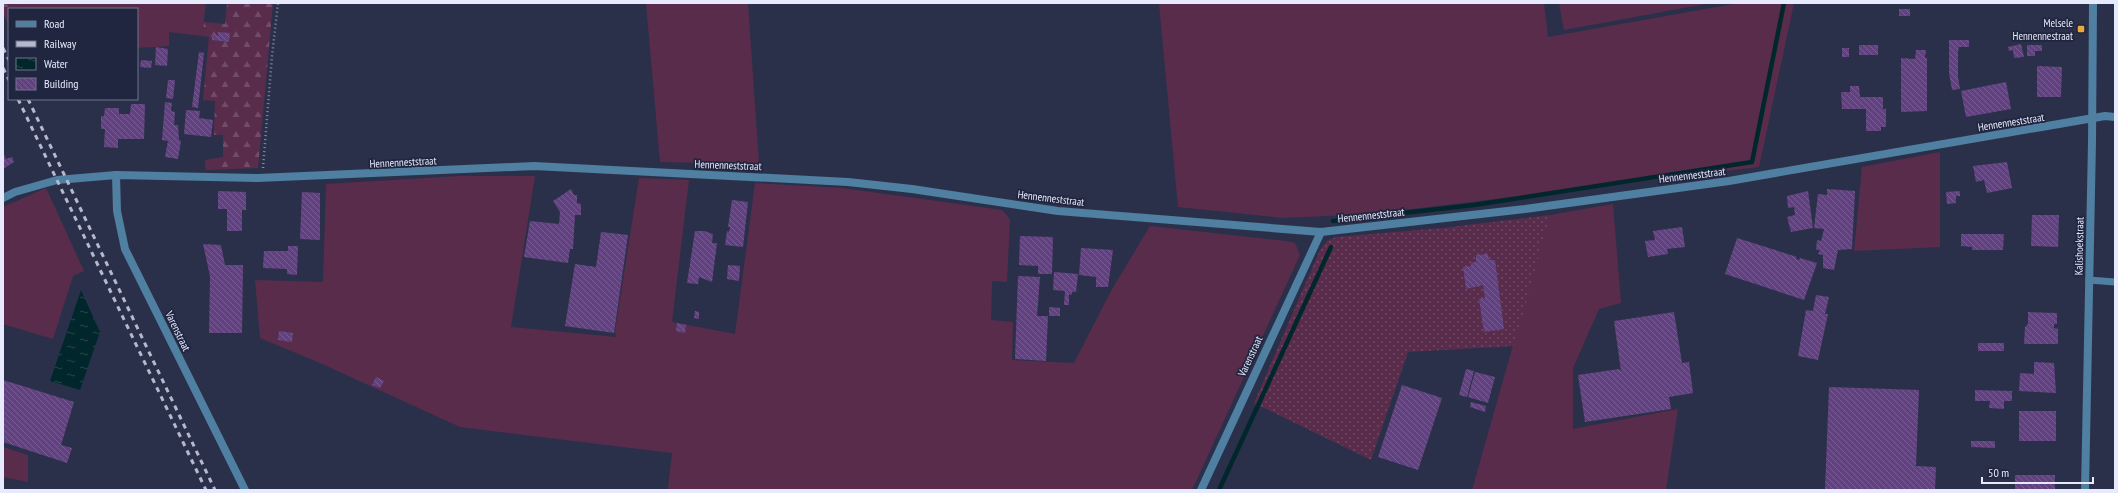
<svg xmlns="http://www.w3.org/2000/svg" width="2118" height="493" font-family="'PT Sans Narrow',sans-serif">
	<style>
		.grass { fill: #592c4c }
		.forest { fill: url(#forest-firs) }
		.garden { fill: url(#garden-dots) }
		.water { fill: url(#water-ripples) }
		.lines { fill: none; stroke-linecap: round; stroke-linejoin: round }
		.stream { stroke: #01272c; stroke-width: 4.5 }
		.building { fill: url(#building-back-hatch) }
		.path { stroke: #888da3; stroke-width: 2.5; stroke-dasharray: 1 3; stroke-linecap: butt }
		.service { stroke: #4f7fa1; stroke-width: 7 }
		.minor { stroke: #4f7fa1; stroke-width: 8 }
		.rail { stroke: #b5b9cd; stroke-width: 3; stroke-dasharray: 5 5; stroke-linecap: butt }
		.poi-dot { fill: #eaaa39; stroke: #212640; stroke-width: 1.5 }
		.labels { text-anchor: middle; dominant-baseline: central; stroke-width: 3.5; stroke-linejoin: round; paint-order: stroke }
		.poi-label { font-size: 11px; fill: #e6eafc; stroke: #212640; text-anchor: end }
		.street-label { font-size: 11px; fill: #e6eafc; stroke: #212640 }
	</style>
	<defs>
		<pattern id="forest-firs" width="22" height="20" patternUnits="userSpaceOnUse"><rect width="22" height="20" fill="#592c4c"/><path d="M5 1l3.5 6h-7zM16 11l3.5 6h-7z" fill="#714b67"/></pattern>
		<pattern id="garden-dots" width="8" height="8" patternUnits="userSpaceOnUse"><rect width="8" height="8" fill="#592c4c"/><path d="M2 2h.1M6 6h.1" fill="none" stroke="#714b67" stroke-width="1.8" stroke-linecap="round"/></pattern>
		<pattern id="water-ripples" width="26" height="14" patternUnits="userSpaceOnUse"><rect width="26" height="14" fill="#01272c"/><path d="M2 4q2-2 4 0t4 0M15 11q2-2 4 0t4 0" fill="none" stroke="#26464c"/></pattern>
		<pattern id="building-back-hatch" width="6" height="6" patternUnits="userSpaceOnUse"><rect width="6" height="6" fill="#624180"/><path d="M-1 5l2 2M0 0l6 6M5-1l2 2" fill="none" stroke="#785d93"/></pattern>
	</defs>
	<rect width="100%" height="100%" fill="#2b304a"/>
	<g class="grass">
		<polygon points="18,3 206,3 202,36 169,32 169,46 137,48 137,9 21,9"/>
		<polygon points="646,3 748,3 759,164 660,162"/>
		<polygon points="1159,3 1544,3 1548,37 1739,3 1794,3 1759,167 1370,214 1284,218 1178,207"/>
		<polygon points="1559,3 1711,3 1564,30"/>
		<polygon points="1940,152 1940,247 1854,251 1862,167"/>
		<polygon points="460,176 535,176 511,327 616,337 615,331 639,178 689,180 672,322 735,334 755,183 842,188 1002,210 1010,219 1007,282 992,281 991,320 1013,322 1012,360 1074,363 1111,291 1150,226 1286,241 1295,243 1300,255 1192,490 671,490 668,488 672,453 460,427 320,363 260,338 255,280 323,282 326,184"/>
		<polygon points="46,188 84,271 73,276 53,339 3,324 3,207"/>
		<polygon points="1613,204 1621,303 1599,309 1573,368 1573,429 1678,409 1666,490 1472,490 1550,215"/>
		<polygon points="3,447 28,455 28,482 3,477"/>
	</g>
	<g class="forest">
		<polygon points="3,3 18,3 21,9 9,9 9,25 3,13"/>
		<polygon points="227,3 273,3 258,168 206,170 205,160 223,157 223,135 214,135 215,101 203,100 209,37 202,36 204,22 225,24"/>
	</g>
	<polygon class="garden" points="1550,215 1514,346 1408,352 1371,460 1254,403 1320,250 1327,241 1336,237 1443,228"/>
	<polygon class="water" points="81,290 100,332 80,390 50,381"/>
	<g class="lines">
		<g class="stream">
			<polyline points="1333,221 1474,205 1752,162 1784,3"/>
			<polyline points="1219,490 1331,247"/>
		</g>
	</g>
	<g class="building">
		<rect x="1899" y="9" width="11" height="7"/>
		<polygon points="218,32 230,33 229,42 212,40 212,35 218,35"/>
		<polygon points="1949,40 1969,40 1969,47 1959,47 1958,52 1958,77 1960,89 1952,90 1949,73"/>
		<polygon points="2021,44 2024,57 2014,58 2013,50 2009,51 2008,47"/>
		<rect x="1859" y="45" width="19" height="10"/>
		<polygon points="2027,45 2042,45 2042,51 2035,51 2035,56 2027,56"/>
		<polygon points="156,47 168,49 167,66 155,65"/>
		<rect x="1842" y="48" width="7" height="9"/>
		<polygon points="1916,50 1926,50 1925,58 1927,58 1927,111 1901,112 1901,58 1915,59"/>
		<polygon points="199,52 204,53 198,108 192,107"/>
		<polygon points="141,60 152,61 151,68 140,67"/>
		<polygon points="2037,66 2062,67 2061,97 2037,97"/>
		<polygon points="168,80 175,80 173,99 166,98"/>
		<polygon points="2006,82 2011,109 1966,117 1961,91"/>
		<polygon points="1850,86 1859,86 1860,97 1883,97 1883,109 1886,109 1886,127 1881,127 1881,131 1866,131 1866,109 1842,109 1841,92 1850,92"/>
		<polygon points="165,102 172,103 171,111 175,112 174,125 178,125 179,140 181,141 178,159 165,157 168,141 162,140"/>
		<polygon points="131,104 145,104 144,139 118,139 118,148 104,147 105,129 101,129 101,116 104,116 105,108 119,108 119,114 130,114"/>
		<polygon points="186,110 200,111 199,118 213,120 211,137 184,134"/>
		<polygon points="3,152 6,159 12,157 14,162 3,169"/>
		<polygon points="2007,162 2012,188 1987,193 1984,180 1976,182 1973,166"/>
		<polygon points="571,189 574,195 577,195 577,203 581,204 581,215 575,215 573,249 570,249 568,263 524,257 530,221 559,224 560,212 553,201"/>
		<polygon points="1827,189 1855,191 1852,249 1838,250 1834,270 1823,268 1823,255 1818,254 1820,250 1816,250 1817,240 1821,241 1824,229 1814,228 1818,194 1827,195"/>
		<polygon points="218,191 246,192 246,210 242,210 242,231 227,231 227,209 218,209"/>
		<polygon points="1808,191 1813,228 1791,232 1787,217 1795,215 1794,207 1788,208 1787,196"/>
		<polygon points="1960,191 1960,196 1956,196 1956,203 1947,204 1946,192"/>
		<polygon points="302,192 320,193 320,240 300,239"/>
		<polygon points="732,200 748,202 743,247 725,245 727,231 729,232 730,227 728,227"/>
		<polygon points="2032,215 2059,215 2058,247 2031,246"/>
		<polygon points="1682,227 1685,247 1667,249 1668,254 1648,257 1645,241 1655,240 1653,231"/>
		<polygon points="695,231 704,231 713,234 712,243 717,243 712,282 699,277 698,284 687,283"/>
		<polygon points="601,232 628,235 614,333 565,326 575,264 596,267"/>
		<polygon points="1961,234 2004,234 2003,250 1972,250 1972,247 1961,246"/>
		<polygon points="1020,236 1053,237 1052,274 1038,274 1038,266 1019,265"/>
		<polygon points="1737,238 1797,257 1796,259 1799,260 1800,258 1817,263 1804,300 1725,274"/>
		<polygon points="203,244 221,245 225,265 243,265 242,333 209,333 210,276"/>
		<polygon points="288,246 298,246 297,275 287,274 287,269 263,268 264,251 288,251"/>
		<polygon points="1081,248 1113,250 1108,287 1096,287 1096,277 1079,275"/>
		<polygon points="1488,254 1489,260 1495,260 1504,329 1484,332 1479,299 1485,298 1483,285 1466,289 1463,267 1471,266 1471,263 1476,262 1476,255"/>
		<polygon points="728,265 740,266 739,281 727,279"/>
		<polygon points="1054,272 1078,274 1076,292 1072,292 1072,295 1069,294 1069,305 1064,305 1065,291 1053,290"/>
		<polygon points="1018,276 1040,277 1037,316 1048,316 1046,361 1015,359"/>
		<polygon points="1816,295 1829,297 1825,314 1828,314 1818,360 1798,356 1806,310 1813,311"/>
		<polygon points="1049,307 1060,308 1060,316 1049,316"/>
		<polygon points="695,311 699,312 699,319 694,318"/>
		<polygon points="1674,312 1682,363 1689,362 1693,393 1669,397 1671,409 1585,422 1578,375 1619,369 1621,371 1614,321"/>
		<polygon points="2028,312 2057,313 2057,324 2054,324 2054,328 2058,329 2058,344 2024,344 2025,327 2028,324"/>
		<polygon points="677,323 686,325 685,333 676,331"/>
		<polygon points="279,331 293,333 292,342 278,340"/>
		<rect x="1978" y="343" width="26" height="8"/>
		<polygon points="2034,362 2054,363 2056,393 2019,391 2020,373 2034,374"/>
		<polygon points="1466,369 1474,371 1467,397 1459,395"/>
		<polygon points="1475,372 1495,377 1488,403 1468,397"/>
		<polygon points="376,377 384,381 380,388 372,385"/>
		<polygon points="3,380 74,402 61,445 72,448 67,463 3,442"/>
		<polygon points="1402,385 1442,398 1418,470 1378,457"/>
		<polygon points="1829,387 1919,390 1916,466 1936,467 1935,490 1825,490"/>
		<polygon points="1975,390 2012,391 2012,401 2004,401 2004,409 1989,408 1990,401 1975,401"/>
		<polygon points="1471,402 1486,406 1485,412 1470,407"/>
		<rect x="2019" y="411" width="37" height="30"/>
		<polygon points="1971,441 1995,441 1995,448 1971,447"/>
		<rect x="2015" y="475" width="40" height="15"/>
	</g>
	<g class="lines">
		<polyline class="path" points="263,168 272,56 278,3"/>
		<polyline class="service" points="2089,280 2115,282"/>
		<g class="minor">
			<polyline points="116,175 117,211 125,249 245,490"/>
			<polyline points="3,198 15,192 57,180 116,175 258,178 534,166 848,182 912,189 1058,211 1321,232 1525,209 1729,181 2105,116 2115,117"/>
			<polyline points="1201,490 1321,232"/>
			<polyline points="2085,490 2092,142 2093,3"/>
		</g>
		<g class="rail">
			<polyline points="3,48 9,60"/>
			<polyline points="3,68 9,80"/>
			<polyline points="18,99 206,490"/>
			<polyline points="28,99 215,490"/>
		</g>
	</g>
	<rect class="poi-dot" x="2077" y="25" width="8" height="8" rx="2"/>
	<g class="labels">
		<g class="poi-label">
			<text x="2073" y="23">Melsele<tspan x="2073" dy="13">Hennennestraat</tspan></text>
		</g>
		<g class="street-label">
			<text transform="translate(2011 122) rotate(-9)">Hennenneststraat</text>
			<text transform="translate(403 162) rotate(-3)">Hennenneststraat</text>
			<text transform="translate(728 165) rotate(2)">Hennenneststraat</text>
			<text transform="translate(1692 175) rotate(-7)">Hennenneststraat</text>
			<text transform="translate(1051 198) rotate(7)">Hennenneststraat</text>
			<text transform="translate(1371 215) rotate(-6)">Hennenneststraat</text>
			<text transform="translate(2079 246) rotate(-89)">Kalishoekstraat</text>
			<text transform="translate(178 331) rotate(64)">Varenstraat</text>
			<text transform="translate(1250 356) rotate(-65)">Varenstraat</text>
		</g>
	</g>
	<rect width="2118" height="493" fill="none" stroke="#e6eafc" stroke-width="8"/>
	<rect x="8" y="8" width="130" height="92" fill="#212640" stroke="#70748b"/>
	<rect x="16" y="21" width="20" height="6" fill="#4f7fa1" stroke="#70748b"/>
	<text x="44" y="28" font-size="12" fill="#e6eafc">Road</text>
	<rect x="16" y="41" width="20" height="6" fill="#b5b9cd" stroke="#70748b"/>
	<text x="44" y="48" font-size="12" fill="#e6eafc">Railway</text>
	<rect x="16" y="58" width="20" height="12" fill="url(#water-ripples)" stroke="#70748b"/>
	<text x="44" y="68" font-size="12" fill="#e6eafc">Water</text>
	<rect x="16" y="78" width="20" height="12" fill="url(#building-back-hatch)" stroke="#70748b"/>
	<text x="44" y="88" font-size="12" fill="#e6eafc">Building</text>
	<path d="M1982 477v6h111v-6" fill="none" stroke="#e6eafc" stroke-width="2"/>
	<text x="1988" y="477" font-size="12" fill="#e6eafc" stroke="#212640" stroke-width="3" paint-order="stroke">50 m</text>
</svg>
